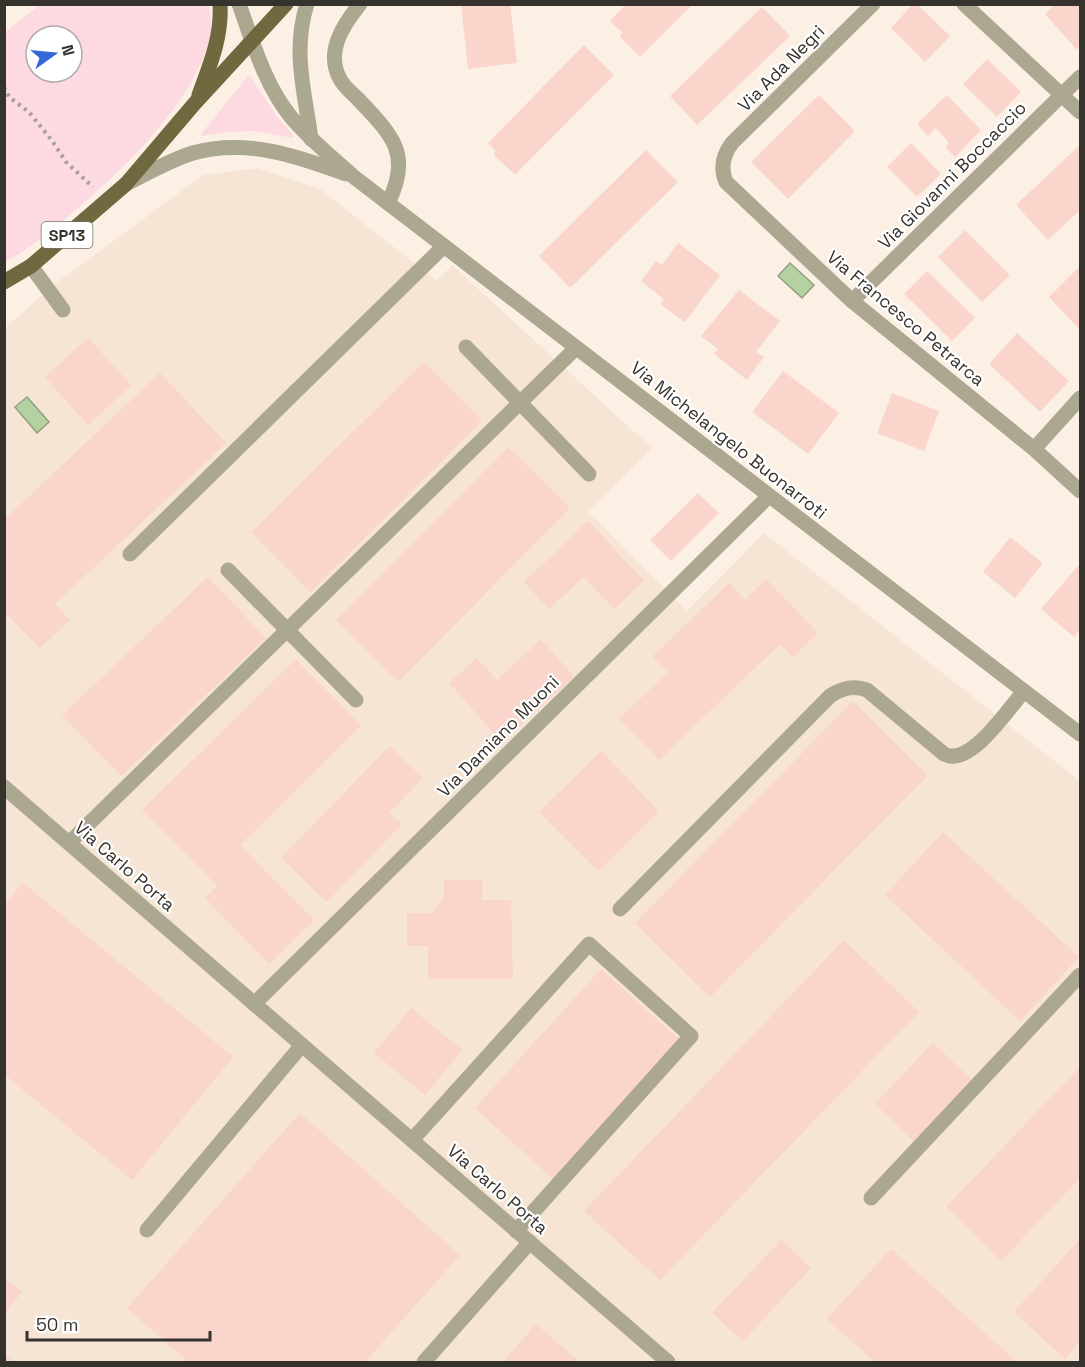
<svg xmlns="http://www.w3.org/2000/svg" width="1085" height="1367" font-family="'Space Grotesk',sans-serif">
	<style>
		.built { fill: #f6e4d4 }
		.green { fill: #fdd9e2; fill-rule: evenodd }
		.water { fill: #b6d1a1; stroke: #90a17e; stroke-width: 1.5 }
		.building { fill: #f9d5cc }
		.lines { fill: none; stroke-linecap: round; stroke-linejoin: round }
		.path { stroke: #a89f97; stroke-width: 4; stroke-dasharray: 3 4.5; stroke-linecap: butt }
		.lane { stroke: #aba790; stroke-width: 15 }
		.street { stroke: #aba790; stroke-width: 15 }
		.primary { stroke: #70693f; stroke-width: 15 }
		.labels { text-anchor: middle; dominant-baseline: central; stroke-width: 4.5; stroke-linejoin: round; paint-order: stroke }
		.shield { fill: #fff; stroke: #72706c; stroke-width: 1.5 }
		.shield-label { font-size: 16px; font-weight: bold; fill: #36322d }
		.street-label { font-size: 18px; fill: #36322d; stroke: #fff }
	</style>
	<rect width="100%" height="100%" fill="#fcf0e5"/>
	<polygon class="built" points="258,168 320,189 437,281 452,265 652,448 589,512 687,611 764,533 1080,781 1080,1362 5,1362 4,329 51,287 203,175"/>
	<g class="green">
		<path d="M40,5h168c5,15 4,33 -3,49 -26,63 -83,116 -134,160 -20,17 -43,36 -66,48v-230zM36,36h36v36h-36z"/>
		<polygon points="250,76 276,115 294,136 293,138 253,131 225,132 202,136 201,134 247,77"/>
	</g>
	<g class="water">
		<polygon points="790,263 814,285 802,298 778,276"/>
		<polygon points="27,397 49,422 37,433 15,407"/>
	</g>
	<g class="building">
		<polygon points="461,4 510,4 517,63 468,69"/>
		<polygon points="626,4 693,4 640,57 620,37 622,32 610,21"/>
		<polygon points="913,4 917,4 950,36 925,62 891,28"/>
		<polygon points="1055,4 1080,4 1080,47 1077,50 1045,14"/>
		<polygon points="762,7 790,36 697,125 670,96"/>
		<polygon points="584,45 614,75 515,175 494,155 495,150 488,143"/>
		<polygon points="987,59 1021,92 997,117 963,84"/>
		<polygon points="819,95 855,131 788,199 751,162"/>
		<polygon points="947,95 981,130 955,157 945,147 949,143 936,128 928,136 917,124"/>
		<polygon points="911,143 941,174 917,197 887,167"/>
		<polygon points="1080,145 1080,210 1048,240 1016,205"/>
		<polygon points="646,150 678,182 570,288 539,256"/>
		<polygon points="965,230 1010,275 982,302 938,257"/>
		<polygon points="678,243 720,275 685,322 660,304 664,299 641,281 656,261 662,265"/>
		<polygon points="1080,266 1080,330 1049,297"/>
		<polygon points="927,271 975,318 952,341 904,294"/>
		<polygon points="739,290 780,321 756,352 764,357 747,380 714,354 718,349 701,336"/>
		<polygon points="1017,333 1069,381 1040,412 989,364"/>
		<polygon points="88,338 131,385 88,425 45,377"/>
		<polygon points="424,362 482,421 310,592 251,532"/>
		<polygon points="783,371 839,413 808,454 752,412"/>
		<polygon points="160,373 226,443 55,604 70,620 40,648 4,611 4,520"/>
		<polygon points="892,393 939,411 924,451 877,433"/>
		<polygon points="508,447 570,508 398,682 336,620"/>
		<polygon points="698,493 719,513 671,561 650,540"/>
		<polygon points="588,521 644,581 614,609 584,577 549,609 524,582"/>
		<polygon points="1010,537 1043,563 1015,598 983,572"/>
		<polygon points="1078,566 1080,568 1080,629 1074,637 1041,609"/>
		<polygon points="208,577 266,638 121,776 62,715"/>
		<polygon points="766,579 818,633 793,657 780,644 659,760 619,719 668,672 652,657 729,583 745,600"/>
		<polygon points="541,639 574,677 502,742 449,683 477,658 497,680"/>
		<polygon points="296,659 361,726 240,845 314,920 269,964 205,898 217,886 142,810"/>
		<polygon points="853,701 928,775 710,997 635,923"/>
		<polygon points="390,746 423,778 389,813 402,824 327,902 281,858"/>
		<polygon points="601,751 659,811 598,871 539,812"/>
		<polygon points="943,832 1079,957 1020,1021 885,895"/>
		<polygon points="444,880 482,880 482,900 511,900 513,979 428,979 428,946 407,946 407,913 432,913 444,898"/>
		<polygon points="23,883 233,1057 132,1180 4,1074 4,905"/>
		<polygon points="844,940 919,1012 660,1280 584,1211"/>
		<polygon points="601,969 681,1041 555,1181 475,1108"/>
		<polygon points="411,1008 462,1050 425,1095 374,1053"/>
		<polygon points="933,1043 972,1080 913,1141 875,1104"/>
		<polygon points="1080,1067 1080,1178 1001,1261 946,1207"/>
		<polygon points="300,1113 460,1255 365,1362 182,1362 185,1359 127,1308"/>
		<polygon points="1080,1239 1080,1342 1065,1359 1014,1312"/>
		<polygon points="781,1240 811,1268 743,1341 712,1313"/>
		<polygon points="891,1249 1017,1362 875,1362 827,1319"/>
		<polygon points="4,1278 22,1292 4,1314"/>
		<polygon points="536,1324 580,1362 503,1362"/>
		<polygon points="4,1354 15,1362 4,1362"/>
	</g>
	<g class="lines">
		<polyline class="path" points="4,87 9,97 29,112 53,142 66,162 93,187"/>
		<g class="lane">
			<polyline points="31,266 63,310"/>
			<polyline points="466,347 589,474"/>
			<polyline points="130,554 444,246"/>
			<polyline points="228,570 356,700"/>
			<polyline points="69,843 576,348"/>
			<path d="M620,909l210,-213c12,-8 23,-11 37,-6l77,64c26,14 64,-45 80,-63"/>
			<polyline points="412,1140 589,944 691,1036 516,1231"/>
			<polyline points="871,1198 1080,975"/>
			<polyline points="147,1230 302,1045"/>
		</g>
		<g class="street">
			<path d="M239,4c14,39 26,81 52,113 18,22 42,41 63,60l726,557"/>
			<path d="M307,4c-15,47 -2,89 4,135"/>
			<path d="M360,4c-17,21 -35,48 -20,75 4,8 12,14 18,20 33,35 55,55 30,104"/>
			<path d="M873,4l-141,139c-9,12 -12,25 -6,39l126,119 182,148 46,42"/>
			<polyline points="964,4 1080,112"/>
			<path d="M126,184c22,-11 44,-24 67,-31 53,-15 104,3 153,21"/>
			<polyline points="852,301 1080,77"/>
			<polyline points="1034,449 1080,398"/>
			<polyline points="4,787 668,1362"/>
			<polyline points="254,1004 769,496"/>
			<polyline points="424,1362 530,1242"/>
		</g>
		<g class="primary">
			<path d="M199,95c11,-30 23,-58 21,-91"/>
			<polyline points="4,282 31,266 126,184 195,103 286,4"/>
		</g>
	</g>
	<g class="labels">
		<rect class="shield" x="41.5" y="222" width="51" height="26" rx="4.5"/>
		<g class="shield-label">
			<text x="67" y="235">SP13</text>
		</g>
		<g class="street-label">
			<text transform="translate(781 68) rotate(-45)">Via Ada Negri</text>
			<text transform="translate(952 175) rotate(-45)">Via Giovanni Boccaccio</text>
			<text transform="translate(906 318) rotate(40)">Via Francesco Petrarca</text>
			<text transform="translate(729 440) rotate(38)">Via Michelangelo Buonarroti</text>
			<text transform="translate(498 736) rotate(-45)">Via Damiano Muoni</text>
			<text transform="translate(125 866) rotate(41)">Via Carlo Porta</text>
			<text transform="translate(498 1189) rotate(41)">Via Carlo Porta</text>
		</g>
	</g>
	<rect width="1085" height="1367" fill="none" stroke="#36322d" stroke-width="12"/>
	<g transform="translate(54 54) rotate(75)"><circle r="28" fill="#ffffff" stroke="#afadab" stroke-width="1.5"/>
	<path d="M0-4.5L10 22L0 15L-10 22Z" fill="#3667d7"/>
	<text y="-9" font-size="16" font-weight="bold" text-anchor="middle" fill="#36322d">N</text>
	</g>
	<path d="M27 1331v9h183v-9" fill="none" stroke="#36322d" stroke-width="3"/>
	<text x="36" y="1331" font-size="18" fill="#36322d" stroke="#ffffff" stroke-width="4.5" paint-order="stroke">50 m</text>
</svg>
